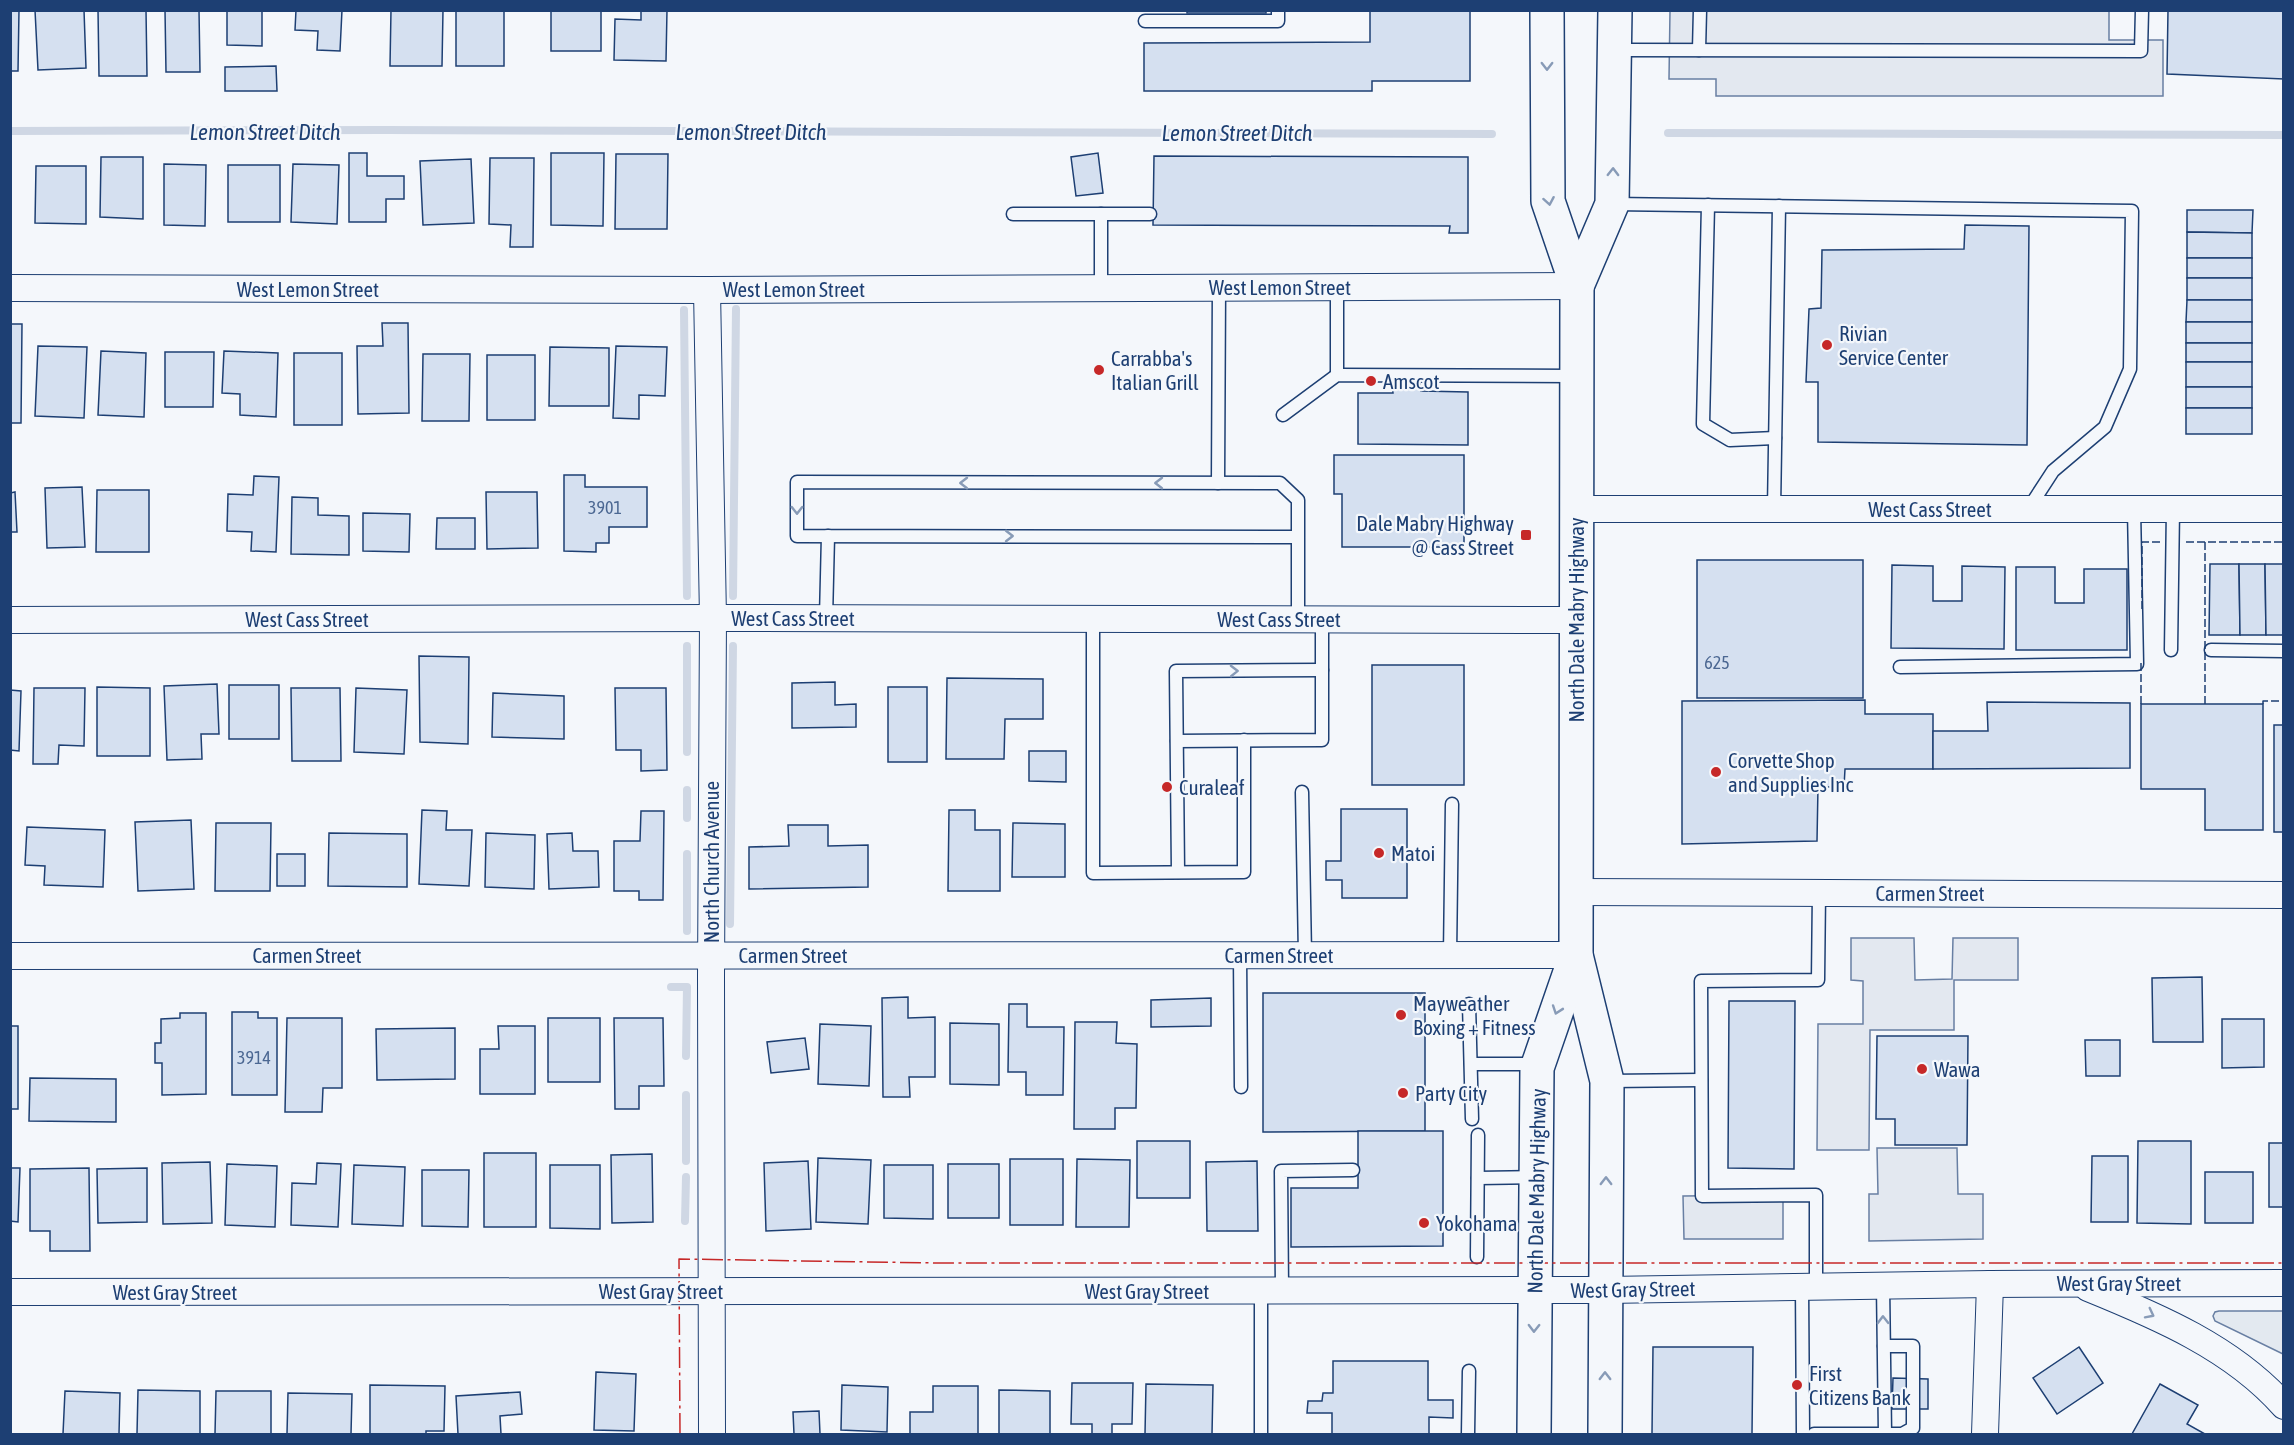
<svg xmlns="http://www.w3.org/2000/svg" width="2294" height="1445" font-family="'Asap Condensed',sans-serif">
	<style>
		.green { fill: #e3e9f0; stroke: #687fa3; stroke-width: 1.5 }
		.parking { fill: #e3e8f0; stroke: #687fa3; stroke-width: 1.5 }
		.lines { fill: none; stroke-linecap: round; stroke-linejoin: round }
		.stream { stroke: #cfd7e4; stroke-width: 8 }
		.building { fill: #d5e0f0; stroke: #1d3f73; stroke-width: 1.5 }
		.service-casing { stroke: #1d3f73; stroke-width: 15 }
		.minor-casing { stroke: #1d3f73; stroke-width: 28 }
		.primary-casing { stroke: #1d3f73; stroke-width: 36 }
		.service { stroke: #f4f7fb; stroke-width: 12 }
		.minor { stroke: #f4f7fb; stroke-width: 26 }
		.primary { stroke: #f4f7fb; stroke-width: 33 }
		.fence { stroke: #1d3f73; stroke-width: 1.5; stroke-dasharray: 8 3; stroke-linecap: butt }
		.power { stroke: #c62828; stroke-width: 1.5; stroke-dasharray: 21 4.5 3 4.5; stroke-linecap: butt }
		.oneway { stroke: #889bb7 }
		.poi-dot { fill: #c62828; stroke: #f4f7fb; stroke-width: 2 }
		.labels { text-anchor: middle; dominant-baseline: central; stroke-width: 4.5; stroke-linejoin: round; paint-order: stroke }
		.number-label { font-size: 18px; fill: #4b6792 }
		.street-label { font-size: 21px; fill: #1d3f73; stroke: #f4f7fb }
		.poi-label { font-size: 21px; fill: #1d3f73; stroke: #f4f7fb; text-anchor: start }
		.water-label { font-size: 22px; font-style: italic; fill: #1d3f73; stroke: #f4f7fb }
	</style>
	<rect width="100%" height="100%" fill="#f4f7fb"/>
	<polygon class="green" points="2219,1311 2283,1311 2283,1354 2215,1321 2213,1316 2215,1312"/>
	<g class="parking">
		<polygon points="1670,11 2109,11 2109,40 2163,40 2163,96 1716,96 1716,79 1669,79"/>
		<polygon points="1851,938 1914,938 1915,980 1952,979 1953,938 2018,938 2018,980 1954,980 1954,1030 1870,1030 1869,1150 1817,1150 1818,1024 1863,1024 1863,981 1851,980"/>
		<polygon points="1877,1148 1957,1148 1958,1194 1983,1194 1983,1239 1869,1241 1869,1194 1878,1194"/>
		<polygon points="1783,1195 1783,1239 1684,1239 1683,1196"/>
	</g>
	<g class="lines">
		<g class="stream">
			<polyline points="10,131 386,130 1492,134"/>
			<polyline points="1668,133 2284,135"/>
			<polyline points="684,310 687,596"/>
			<polyline points="733,596 736,309"/>
			<polyline points="687,646 687,752"/>
			<polyline points="687,790 687,818"/>
			<polyline points="687,854 687,931"/>
			<polyline points="730,924 733,646"/>
			<polyline points="671,987 687,987 686,1056"/>
			<polyline points="686,1161 686,1095"/>
			<polyline points="685,1221 686,1177"/>
		</g>
	</g>
	<g class="building">
		<polygon points="10,10 19,10 18,71 10,71"/>
		<polygon points="35,10 84,10 86,68 38,70"/>
		<polygon points="98,10 146,10 147,76 99,76"/>
		<polygon points="165,10 199,10 200,72 166,72"/>
		<polygon points="227,10 262,10 262,46 227,45"/>
		<polygon points="296,10 342,10 340,51 317,50 318,31 295,30"/>
		<polygon points="391,10 443,10 442,66 390,66"/>
		<rect x="456" y="10" width="48" height="56"/>
		<rect x="551" y="10" width="50" height="41"/>
		<polygon points="641,10 667,10 666,61 614,60 615,19 641,20"/>
		<rect x="1187" y="10" width="79" height="3"/>
		<polygon points="1370,10 1470,10 1470,81 1372,81 1372,91 1144,91 1144,43 1370,42"/>
		<polygon points="2168,10 2284,10 2284,79 2167,74"/>
		<polygon points="276,66 277,91 225,91 225,67"/>
		<polygon points="349,153 367,153 367,176 404,176 404,199 386,199 386,222 349,222"/>
		<polygon points="551,153 604,153 603,226 551,225"/>
		<polygon points="1098,153 1103,193 1076,196 1071,157"/>
		<polygon points="616,154 668,154 667,229 615,229"/>
		<polygon points="1154,156 1468,157 1468,233 1449,233 1450,226 1153,225"/>
		<polygon points="101,157 143,157 143,219 100,217"/>
		<polygon points="490,158 534,158 533,247 510,247 511,225 489,224"/>
		<polygon points="471,159 474,223 423,225 420,161"/>
		<polygon points="164,164 206,165 205,226 164,225"/>
		<polygon points="293,164 339,165 337,224 291,222"/>
		<rect x="228" y="165" width="52" height="57"/>
		<polygon points="36,166 86,166 86,224 35,223"/>
		<polygon points="2187,210 2253,210 2252,233 2187,232"/>
		<polygon points="1965,225 2029,226 2027,445 1818,442 1818,382 1806,382 1809,309 1821,308 1822,250 1964,249"/>
		<polygon points="2187,232 2252,233 2252,258 2187,258"/>
		<rect x="2187" y="258" width="65" height="20"/>
		<rect x="2187" y="278" width="65" height="22"/>
		<polygon points="2187,300 2252,300 2252,322 2186,322"/>
		<rect x="2186" y="322" width="66" height="21"/>
		<polygon points="382,323 408,323 409,413 358,414 357,346 383,346"/>
		<polygon points="10,324 22,324 21,423 10,423"/>
		<rect x="2186" y="343" width="66" height="19"/>
		<polygon points="38,346 87,347 84,418 35,416"/>
		<polygon points="616,346 667,347 665,396 639,395 639,419 613,418"/>
		<polygon points="550,347 609,348 609,406 549,406"/>
		<polygon points="101,351 146,353 144,417 98,415"/>
		<polygon points="224,351 278,353 276,417 240,415 240,394 222,393"/>
		<polygon points="165,352 214,352 213,407 165,407"/>
		<rect x="294" y="353" width="48" height="72"/>
		<polygon points="423,354 470,354 469,421 422,421"/>
		<rect x="487" y="355" width="48" height="65"/>
		<rect x="2186" y="362" width="66" height="25"/>
		<polygon points="1392,383 1420,383 1421,391 1468,392 1468,445 1358,444 1358,393 1393,393"/>
		<rect x="2186" y="387" width="66" height="21"/>
		<rect x="2186" y="408" width="66" height="26"/>
		<polygon points="1334,455 1464,455 1464,547 1342,547 1342,494 1334,494"/>
		<polygon points="564,475 585,475 585,487 647,487 647,527 609,527 609,543 596,543 596,552 564,551"/>
		<polygon points="254,476 279,477 276,552 251,551 252,532 227,531 228,494 253,495"/>
		<polygon points="82,487 85,547 47,548 45,488"/>
		<polygon points="97,490 149,490 149,552 96,552"/>
		<polygon points="15,492 17,532 10,532 10,493"/>
		<polygon points="486,492 537,492 538,548 487,549"/>
		<polygon points="292,497 318,498 318,515 349,516 349,555 291,554"/>
		<polygon points="363,513 410,514 409,552 363,551"/>
		<polygon points="437,518 475,518 475,549 436,549"/>
		<rect x="1697" y="560" width="166" height="138"/>
		<polygon points="2210,564 2239,564 2240,635 2209,635"/>
		<polygon points="2239,564 2265,564 2266,635 2240,635"/>
		<polygon points="2265,564 2284,564 2284,635 2266,635"/>
		<polygon points="1892,565 1933,566 1933,601 1962,601 1962,566 2005,567 2004,649 1891,648"/>
		<polygon points="2016,567 2055,567 2055,603 2084,603 2084,569 2127,569 2127,650 2016,650"/>
		<polygon points="419,656 469,657 468,744 420,742"/>
		<rect x="1372" y="665" width="92" height="120"/>
		<polygon points="947,678 1043,679 1043,719 1005,719 1004,759 946,759"/>
		<polygon points="835,682 835,705 856,704 856,727 792,728 792,683"/>
		<polygon points="217,684 219,734 201,734 202,759 167,760 164,686"/>
		<rect x="229" y="685" width="50" height="54"/>
		<polygon points="97,687 150,688 150,756 97,756"/>
		<rect x="888" y="687" width="39" height="75"/>
		<polygon points="34,688 85,688 84,746 59,745 58,764 33,764"/>
		<polygon points="291,688 340,688 341,761 292,761"/>
		<polygon points="356,688 407,690 404,754 354,752"/>
		<polygon points="615,688 666,688 667,770 641,771 641,750 616,750"/>
		<polygon points="10,690 21,691 19,751 10,750"/>
		<polygon points="493,693 564,696 564,739 492,737"/>
		<polygon points="1865,700 1865,714 1933,714 1933,769 1845,769 1844,787 1818,787 1817,841 1682,844 1682,701"/>
		<polygon points="1987,702 2130,703 2130,768 1933,769 1933,731 1988,731"/>
		<polygon points="2141,704 2263,704 2263,830 2205,830 2205,789 2141,789"/>
		<rect x="2274" y="725" width="10" height="107"/>
		<polygon points="1029,751 1066,751 1066,782 1029,781"/>
		<polygon points="1341,809 1407,809 1407,898 1342,898 1342,880 1326,880 1326,861 1341,861"/>
		<polygon points="422,810 447,811 446,830 472,830 469,886 419,884"/>
		<polygon points="949,810 975,810 975,830 1000,830 1000,891 948,891"/>
		<polygon points="641,811 664,811 663,900 639,900 639,891 614,891 614,841 640,841"/>
		<polygon points="191,820 194,889 138,891 135,822"/>
		<polygon points="216,823 271,823 270,891 215,891"/>
		<polygon points="1013,823 1065,824 1065,877 1012,877"/>
		<polygon points="788,825 828,825 828,846 868,845 868,887 749,889 749,847 789,846"/>
		<polygon points="27,827 105,830 103,887 44,885 45,866 25,865"/>
		<polygon points="329,833 407,834 407,887 328,886"/>
		<polygon points="486,833 535,835 534,889 485,887"/>
		<polygon points="572,833 573,851 598,851 599,887 549,889 547,834"/>
		<rect x="277" y="854" width="28" height="32"/>
		<polygon points="2202,977 2203,1042 2153,1042 2152,978"/>
		<polygon points="1263,993 1425,993 1425,1131 1263,1132"/>
		<polygon points="908,997 908,1018 935,1017 935,1077 909,1077 910,1097 883,1097 882,998"/>
		<polygon points="1211,998 1211,1026 1151,1027 1151,1000"/>
		<polygon points="1729,1001 1795,1001 1794,1169 1728,1168"/>
		<polygon points="1009,1004 1027,1004 1027,1027 1064,1027 1063,1095 1026,1095 1026,1072 1008,1072"/>
		<polygon points="232,1012 258,1012 258,1018 277,1018 277,1095 232,1095"/>
		<polygon points="180,1013 206,1013 206,1094 162,1095 162,1063 155,1063 155,1043 161,1043 161,1019 180,1018"/>
		<polygon points="287,1018 342,1018 342,1088 323,1088 322,1112 285,1112"/>
		<rect x="548" y="1018" width="52" height="64"/>
		<polygon points="614,1018 663,1018 664,1086 639,1086 639,1109 615,1109"/>
		<polygon points="2222,1019 2264,1019 2264,1067 2222,1068"/>
		<polygon points="1075,1022 1117,1022 1116,1043 1137,1044 1136,1108 1115,1108 1115,1129 1074,1129"/>
		<polygon points="950,1023 999,1024 999,1085 950,1084"/>
		<polygon points="820,1024 871,1026 869,1086 818,1084"/>
		<rect x="10" y="1026" width="8" height="83"/>
		<polygon points="498,1026 535,1026 535,1094 480,1094 480,1049 499,1049"/>
		<polygon points="455,1028 455,1079 377,1080 376,1029"/>
		<polygon points="1877,1036 1968,1036 1967,1145 1895,1145 1895,1119 1876,1119"/>
		<polygon points="805,1038 809,1069 771,1073 767,1042"/>
		<polygon points="2085,1040 2120,1040 2120,1076 2086,1076"/>
		<polygon points="30,1078 116,1079 116,1122 29,1121"/>
		<polygon points="1358,1131 1443,1131 1443,1246 1291,1247 1291,1188 1358,1188"/>
		<rect x="1137" y="1141" width="53" height="57"/>
		<polygon points="2138,1141 2191,1141 2191,1224 2137,1223"/>
		<rect x="2269" y="1143" width="15" height="64"/>
		<rect x="484" y="1153" width="52" height="74"/>
		<polygon points="652,1154 653,1222 612,1223 611,1155"/>
		<polygon points="2092,1156 2128,1156 2128,1222 2091,1222"/>
		<polygon points="818,1158 871,1160 868,1224 816,1222"/>
		<rect x="1010" y="1159" width="53" height="66"/>
		<polygon points="1077,1159 1130,1160 1129,1227 1076,1227"/>
		<polygon points="808,1161 811,1229 766,1231 764,1163"/>
		<polygon points="1257,1161 1258,1231 1207,1231 1206,1162"/>
		<polygon points="210,1162 212,1223 163,1224 162,1163"/>
		<polygon points="317,1163 341,1164 338,1227 291,1225 292,1183 316,1184"/>
		<polygon points="227,1164 277,1166 275,1227 225,1225"/>
		<rect x="948" y="1164" width="51" height="54"/>
		<polygon points="354,1165 405,1167 403,1226 352,1224"/>
		<polygon points="550,1165 600,1165 600,1229 550,1228"/>
		<polygon points="884,1165 933,1165 933,1219 884,1218"/>
		<polygon points="10,1168 20,1168 18,1222 10,1221"/>
		<polygon points="89,1168 90,1251 50,1251 50,1231 30,1231 30,1169"/>
		<polygon points="147,1168 147,1222 98,1223 97,1169"/>
		<polygon points="422,1170 469,1170 468,1227 422,1226"/>
		<rect x="2205" y="1172" width="48" height="51"/>
		<polygon points="1653,1347 1753,1347 1752,1434 1652,1434"/>
		<polygon points="2079,1347 2103,1383 2057,1414 2033,1378"/>
		<polygon points="1333,1361 1428,1361 1428,1400 1453,1400 1453,1418 1429,1417 1429,1434 1332,1434 1332,1413 1307,1413 1308,1401 1322,1401 1323,1393 1333,1393"/>
		<polygon points="596,1372 636,1374 634,1431 594,1430"/>
		<polygon points="1893,1378 1928,1379 1928,1409 1892,1409"/>
		<polygon points="1072,1383 1133,1383 1132,1424 1112,1424 1112,1434 1092,1434 1092,1424 1071,1424"/>
		<polygon points="1146,1384 1213,1385 1212,1434 1145,1434"/>
		<polygon points="2160,1384 2198,1405 2187,1424 2205,1434 2132,1434"/>
		<polygon points="370,1385 445,1386 444,1431 426,1431 426,1434 370,1434"/>
		<polygon points="842,1385 888,1387 887,1432 841,1430"/>
		<polygon points="933,1386 978,1386 978,1434 910,1434 910,1412 933,1412"/>
		<polygon points="138,1390 200,1391 200,1434 137,1434"/>
		<polygon points="999,1390 1050,1391 1050,1434 999,1434"/>
		<polygon points="65,1391 120,1393 119,1434 63,1434"/>
		<polygon points="216,1391 271,1391 271,1434 215,1434"/>
		<polygon points="520,1392 522,1414 500,1416 501,1434 458,1434 456,1396"/>
		<polygon points="288,1393 352,1394 351,1434 287,1434"/>
		<polygon points="819,1411 820,1434 794,1434 793,1412"/>
	</g>
	<g class="lines">
		<g class="service-casing">
			<g id="service">
				<polyline points="1145,21 1278,21 1278,10"/>
				<polyline points="1616,50 2141,51 2142,10"/>
				<polyline points="1699,50 1700,10"/>
				<polyline points="1613,204 2132,211 2130,369 2105,427 2053,471 2029,508"/>
				<polyline points="1708,205 1703,424 1730,440 1775,438"/>
				<polyline points="1013,214 1150,214"/>
				<polyline points="1101,214 1101,288"/>
				<polyline points="1337,287 1337,375"/>
				<polyline points="1283,415 1337,375 1575,376"/>
				<polyline points="1218,483 1219,287"/>
				<polyline points="1774,509 1779,206"/>
				<polyline points="1298,537 797,536 797,482 1280,483 1298,500 1298,619"/>
				<polyline points="826,618 828,536"/>
				<polyline points="1093,619 1093,873 1244,872 1244,740"/>
				<polyline points="2171,650 2173,509"/>
				<polyline points="2211,650 2284,651"/>
				<polyline points="1900,667 2137,664 2134,509"/>
				<polyline points="1177,741 1322,740 1322,619"/>
				<polyline points="1302,792 1305,955"/>
				<polyline points="1178,872 1176,671 1322,670"/>
				<polyline points="1240,955 1241,1087"/>
				<polyline points="1450,955 1452,804"/>
				<polyline points="1469,1004 1472,1119"/>
				<polyline points="1471,1064 1535,1064"/>
				<polyline points="1609,1081 1701,1080"/>
				<polyline points="1478,1178 1534,1177"/>
				<polyline points="1477,1257 1478,1135"/>
				<polyline points="1802,1286 1803,1434"/>
				<polyline points="1816,1286 1816,1195 1702,1196 1701,981 1818,980 1819,892"/>
				<polyline points="1282,1291 1281,1171 1353,1170"/>
				<polyline points="1884,1346 1913,1346 1913,1428 1902,1434 1885,1434"/>
				<polyline points="1261,1434 1261,1291"/>
				<polyline points="1468,1434 1469,1371"/>
				<polyline points="1814,1434 1885,1434 1883,1285"/>
			</g>
		</g>
		<g class="minor-casing">
			<g id="minor">
				<polyline points="10,288 707,290 1577,286"/>
				<polyline points="707,290 713,618 711,977 712,1434"/>
				<polyline points="1576,509 2284,509"/>
				<polyline points="10,620 713,618 1576,620"/>
				<polyline points="1576,892 2284,895"/>
				<polyline points="10,956 1576,955"/>
				<path d="M2088,1288c69,28 145,60 196,118"/>
				<polyline points="10,1292 1606,1290 1990,1284 2284,1283"/>
				<polyline points="1985,1434 1990,1284"/>
			</g>
		</g>
		<g class="primary-casing">
			<g id="primary">
				<polyline points="1547,10 1548,201 1577,286 1576,955 1607,1081 1605,1434"/>
				<polyline points="1577,286 1612,204 1615,10"/>
				<polyline points="1534,1434 1537,1068 1576,955"/>
			</g>
		</g>
		<use href="#service" class="service"/>
		<use href="#minor" class="minor"/>
		<use href="#primary" class="primary"/>
		<g class="fence">
			<polyline points="2186,542 2284,542"/>
			<polyline points="2142,609 2142,542 2162,542"/>
			<polyline points="2141,704 2141,663"/>
			<polyline points="2205,704 2205,542"/>
			<polyline points="2263,704 2263,701 2284,701"/>
		</g>
		<polyline class="power" points="680,1434 679,1259 939,1263 2284,1263"/>
	</g>
	<defs><path id="oneway-chevron" d="M-2-3.5L2.5 0L-2 3.5" fill="none" stroke-width="1.6" stroke-linecap="round" stroke-linejoin="round" transform="scale(1.5)"/></defs>
	<g class="oneway">
		<use href="#oneway-chevron" transform="translate(1547 66) rotate(90)"/>
		<use href="#oneway-chevron" transform="translate(1613 172) rotate(-89)"/>
		<use href="#oneway-chevron" transform="translate(1549 201) rotate(80)"/>
		<use href="#oneway-chevron" transform="translate(964 483) rotate(-180)"/>
		<use href="#oneway-chevron" transform="translate(1159 483) rotate(-180)"/>
		<use href="#oneway-chevron" transform="translate(797 510) rotate(90)"/>
		<use href="#oneway-chevron" transform="translate(1009 536)"/>
		<use href="#oneway-chevron" transform="translate(1234 671) rotate(-1)"/>
		<use href="#oneway-chevron" transform="translate(1557 1010) rotate(109)"/>
		<use href="#oneway-chevron" transform="translate(1606 1181) rotate(-90)"/>
		<use href="#oneway-chevron" transform="translate(2150 1314) rotate(27)"/>
		<use href="#oneway-chevron" transform="translate(1883 1320) rotate(-91)"/>
		<use href="#oneway-chevron" transform="translate(1534 1328) rotate(91)"/>
		<use href="#oneway-chevron" transform="translate(1605 1376) rotate(-90)"/>
	</g>
	<g class="poi-dot">
		<circle cx="1827" cy="345" r="6"/>
		<circle cx="1099" cy="370" r="6"/>
		<circle cx="1371" cy="381" r="6"/>
		<rect x="1520" y="529" width="12" height="12" rx="3"/>
		<circle cx="1716" cy="772" r="6"/>
		<circle cx="1167" cy="787" r="6"/>
		<circle cx="1379" cy="853" r="6"/>
		<circle cx="1401" cy="1015" r="6"/>
		<circle cx="1922" cy="1069" r="6"/>
		<circle cx="1403" cy="1093" r="6"/>
		<circle cx="1424" cy="1223" r="6"/>
		<circle cx="1797" cy="1385" r="6"/>
	</g>
	<g class="labels">
		<g class="number-label">
			<text x="605" y="507">3901</text>
			<text x="1717" y="662">625</text>
			<text x="254" y="1057">3914</text>
		</g>
		<g class="street-label">
			<text x="1280" y="287">West Lemon Street</text>
			<text x="308" y="289">West Lemon Street</text>
			<text x="794" y="289">West Lemon Street</text>
			<text x="1930" y="509">West Cass Street</text>
			<text x="793" y="618">West Cass Street</text>
			<text x="307" y="619">West Cass Street</text>
			<text x="1279" y="619">West Cass Street</text>
			<text transform="translate(1576 620) rotate(-90)">North Dale Mabry Highway</text>
			<text transform="translate(711 862) rotate(-90)">North Church Avenue</text>
			<text x="1930" y="893">Carmen Street</text>
			<text x="307" y="955">Carmen Street</text>
			<text x="793" y="955">Carmen Street</text>
			<text x="1279" y="955">Carmen Street</text>
			<text transform="translate(1536 1191) rotate(-89)">North Dale Mabry Highway</text>
			<text x="2119" y="1283">West Gray Street</text>
			<text transform="translate(1633 1289) rotate(-1)">West Gray Street</text>
			<text x="661" y="1291">West Gray Street</text>
			<text x="1147" y="1291">West Gray Street</text>
			<text x="175" y="1292">West Gray Street</text>
		</g>
		<g class="poi-label">
			<text x="1839" y="333">Rivian<tspan x="1839" dy="24">Service Center</tspan></text>
			<text x="1111" y="358">Carrabba's<tspan x="1111" dy="24">Italian Grill</tspan></text>
			<text x="1383" y="381">Amscot</text>
			<text x="1514" y="523" text-anchor="end">Dale Mabry Highway<tspan x="1514" dy="24">@ Cass Street</tspan></text>
			<text x="1728" y="760">Corvette Shop<tspan x="1728" dy="24">and Supplies Inc</tspan></text>
			<text x="1179" y="787">Curaleaf</text>
			<text x="1391" y="853">Matoi</text>
			<text x="1413" y="1003">Mayweather<tspan x="1413" dy="24">Boxing + Fitness</tspan></text>
			<text x="1934" y="1069">Wawa</text>
			<text x="1415" y="1093">Party City</text>
			<text x="1436" y="1223">Yokohama</text>
			<text x="1809" y="1373">First<tspan x="1809" dy="24">Citizens Bank</tspan></text>
		</g>
		<g class="water-label">
			<text x="265" y="132">Lemon Street Ditch</text>
			<text x="751" y="132">Lemon Street Ditch</text>
			<text x="1237" y="133">Lemon Street Ditch</text>
		</g>
	</g>
	<rect width="2294" height="1445" fill="none" stroke="#1d3f73" stroke-width="24"/>
</svg>
